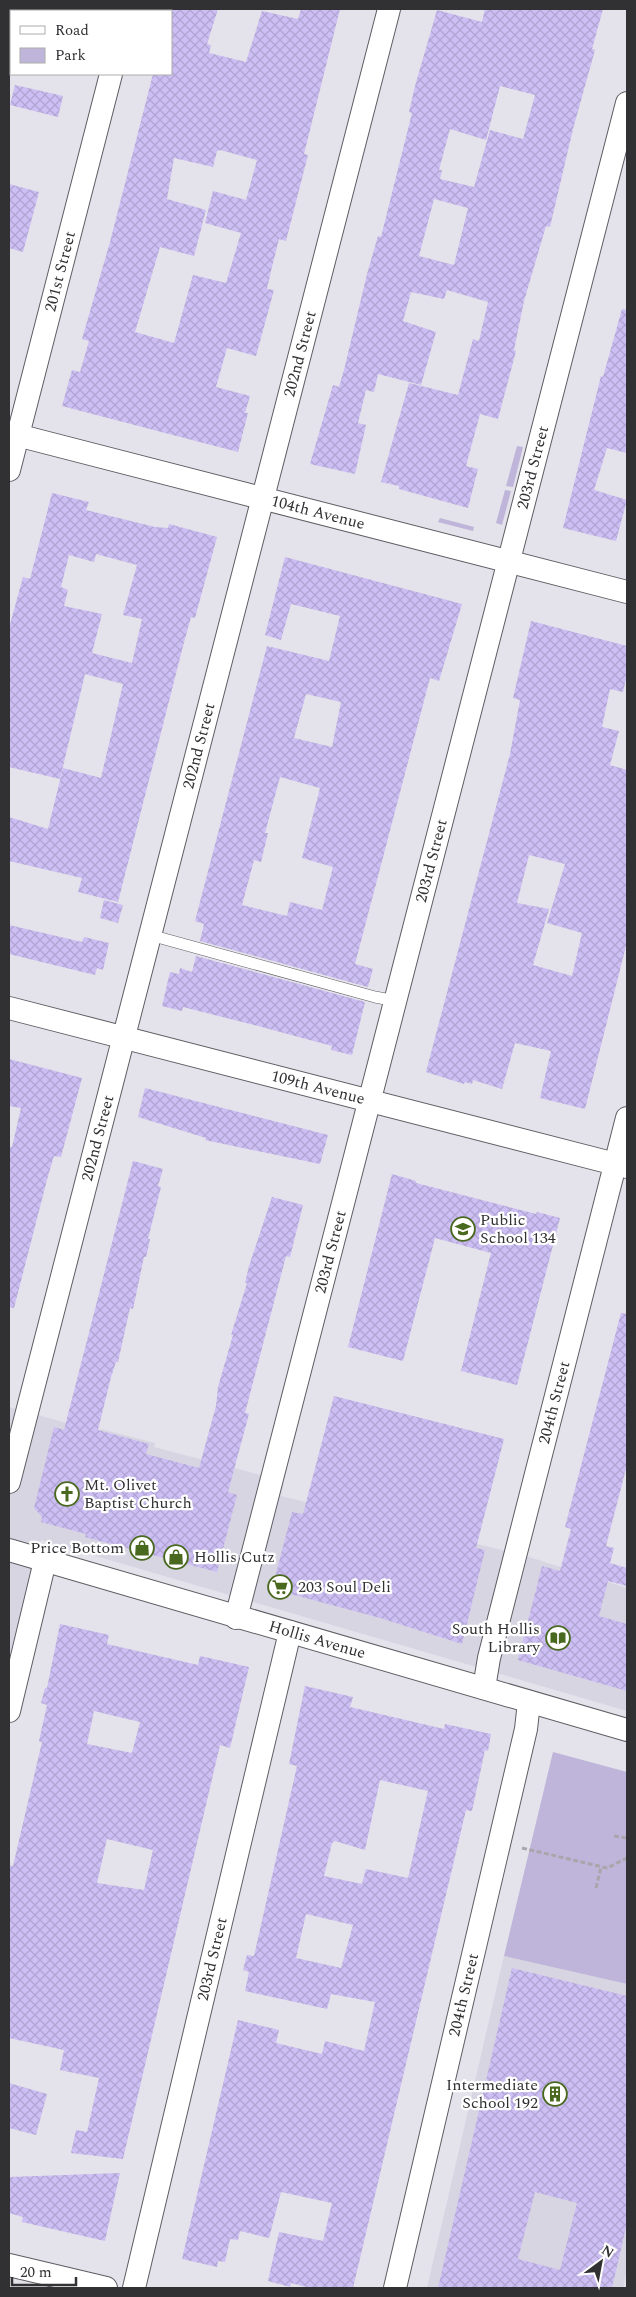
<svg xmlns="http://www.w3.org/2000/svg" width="636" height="2297" font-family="Spectral,serif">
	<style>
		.built { fill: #d8d5e3 }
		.green { fill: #bfb5da }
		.building { fill: url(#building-cross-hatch); fill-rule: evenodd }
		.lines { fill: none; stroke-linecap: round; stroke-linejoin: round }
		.lane-casing { stroke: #5e5d63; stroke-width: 12 }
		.street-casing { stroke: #5e5d63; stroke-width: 24 }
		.path { stroke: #a8a6ac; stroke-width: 3; stroke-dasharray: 5 2.5; stroke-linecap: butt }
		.lane { stroke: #fff; stroke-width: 11 }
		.street { stroke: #fff; stroke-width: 22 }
		.labels { text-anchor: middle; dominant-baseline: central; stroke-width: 4.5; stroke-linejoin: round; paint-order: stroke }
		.street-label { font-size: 16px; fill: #313033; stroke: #fff }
		.poi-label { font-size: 16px; fill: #313033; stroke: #fff; text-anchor: start }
	</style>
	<defs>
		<pattern id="building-cross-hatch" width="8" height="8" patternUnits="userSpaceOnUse" patternTransform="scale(1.25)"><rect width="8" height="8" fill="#cdbef4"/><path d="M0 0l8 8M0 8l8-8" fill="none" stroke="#b0a4d2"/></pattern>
	</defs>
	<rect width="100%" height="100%" fill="#e4e2ea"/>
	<g class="built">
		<polygon points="9,1407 99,1432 101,1429 155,1443 154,1447 284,1481 281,1496 526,1556 627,1588 627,1711 41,1540 9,1678"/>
		<polygon points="504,1956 627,1984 627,2271 623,2288 427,2288"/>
	</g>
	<g class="green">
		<polygon points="517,446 523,447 513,487 506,486"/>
		<polygon points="505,490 511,491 502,525 496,523"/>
		<polygon points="440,518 474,527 473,531 438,522"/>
		<polygon points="553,1752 627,1772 627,1984 504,1956"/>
	</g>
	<g class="building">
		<path d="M171,9h47l-11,35 4,1 -2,8 37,9 16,-51 36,8 3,-10h39l-36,145 4,1 -22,86 -7,-2 -8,32 -4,18 7,1 -18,66 -29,-8 -11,39 34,9 -5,17h3l-10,39 -176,-46 10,-36 8,2 9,-31 -7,-2 28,-97 43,-168h18zM220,150l37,10 -11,40 -33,-9 -8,32 36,10 -15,50 -33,-8 -19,68 -39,-11 25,-85 34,9 12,-46 -39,-11 7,-41 39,9 4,-16z"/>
		<path d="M485,9h118l-11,40 3,1 -22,79 -23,98 -4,-1 -22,75 -10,49 2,1 -18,68 -18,-5 -14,52 12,3 -10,39 -69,-19v-3l-18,-4 28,-99 49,12 15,-56 6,2 9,-39 -41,-12 -3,9 -33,-7 -8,29 33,11 -15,53 -43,-11 -4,18 -8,-2 -8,33 8,2 -11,49 -45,-10 23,-79 6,2 5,-17 23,-96 11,-38 3,1 31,-124 -3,-1 6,-26 22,-76 45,12zM500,86l35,9 -12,44 -33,-9 -16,57 -34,-8 2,-9h-3l11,-41 36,11zM434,199l34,9 -14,57 -35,-9z"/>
		<polygon points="15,85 63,96 58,117 10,105"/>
		<polygon points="9,184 39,192 23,252 9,248"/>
		<polygon points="622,309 627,310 627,453 607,448 594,490 627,500 616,541 563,528 601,376 603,377"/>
		<path d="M52,493l37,9 -3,8 69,17 13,1 1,-4 48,13 -22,81 -4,-1 -8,29 -65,256 -40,-10 4,-14 -73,-17v-44l39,12 15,-61 38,10 22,-94 -38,-10 -25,105 -51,-12v-139l14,-51 7,2zM96,554l41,11 -14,50 19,4 -10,44 -40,-10 10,-39 -38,-8 4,-16 -7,-3 8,-32 25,7z"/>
		<path d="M285,557l177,47 -23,77 -9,-3 -75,286 18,5 -5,18 -168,-46 4,-17 -9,-3 72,-275 62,15 11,-45 -49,-12 -10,36 -16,-5zM306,694l35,8 -9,45 -38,-9zM280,777l40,11 -18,70 31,9 -11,43 -32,-8 -3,14 -45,-11 12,-45 7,2 7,-29h-3z"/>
		<path d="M531,621l96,25v29l-4,17 -13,-3 -8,38 17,4 -9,34 17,5v172l-42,167 -45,-11 11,-47 -36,-8 -13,46 -29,-9 -1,4 -7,-2 -1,2 -38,-12 84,-318 10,-54 -7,-2zM529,855l36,9 -18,59 35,10 -10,43 -39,-11 16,-56 -32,-6z"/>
		<polygon points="104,900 123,905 118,923 100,918"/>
		<polygon points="9,925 82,942 84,937 109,943 103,970 97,968 95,975 9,954"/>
		<polygon points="196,956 365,1002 352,1055 331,1050 332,1046 258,1026 183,1007 182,1011 162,1006 170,972 179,974 180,968 192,972"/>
		<polygon points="9,1059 82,1078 61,1157 54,1156 48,1176 14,1308 9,1307 9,1147 12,1147 21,1108 9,1106"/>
		<polygon points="145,1088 328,1135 320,1164 205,1140 206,1138 138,1117"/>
		<polygon points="133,1161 163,1169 158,1186 161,1187 148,1239 150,1239 148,1249 146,1257 144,1257 133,1309 130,1308 118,1362 116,1362 111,1377 98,1430 149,1444 146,1454 199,1468 216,1406 218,1387 233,1335 231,1335 247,1283 245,1283 249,1266 272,1197 303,1205 290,1257 286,1256 245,1413 249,1414 228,1492 237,1495 217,1572 85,1537 86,1534 41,1522 42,1517 34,1508 54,1427 64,1430"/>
		<polygon points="392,1174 416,1181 416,1183 536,1214 537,1212 560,1218 517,1385 461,1371 491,1253 435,1238 403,1361 348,1347"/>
		<polygon points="621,1313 627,1314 627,1465 606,1546 614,1548 610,1563 627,1568 627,1586 608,1581 599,1616 627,1624 627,1691 518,1660 542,1566 560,1571 571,1529 565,1527"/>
		<polygon points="334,1396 504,1439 476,1548 485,1550 462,1644 380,1618 272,1589 292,1512 303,1514"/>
		<path d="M60,1624l49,11 -2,9 91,21 2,-9 49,11 -19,81 -10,-3 -97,414 -52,-6 5,-23 11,2 12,-54 -39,-8 4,-20 -55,-12v-173l4,1 29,-124 -3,-1 8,-36 -6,-2 4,-15h2zM94,1711l46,11 -8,31 -45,-9zM107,1839l46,11 -9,40 -47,-7z"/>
		<path d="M305,1686l48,11 -3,10 94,22 1,-5 46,10 -3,17 -3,-1 -13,61 -6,-1 -113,478h-42l-20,-5 -1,4 -22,-6 11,-49 44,9 9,-38 -51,-11 -12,46 -29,-7 -2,9 -8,-1 -5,23 -7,-1 -1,6 -35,-8 56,-239 41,10 -3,13 46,11 3,-13 39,10 11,-49 -44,-8 -4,15 -82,-18 4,-19 -6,-2 4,-15 7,1 43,-190 -8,-2zM380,1780l48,11 -20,87 -42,-9 -4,15 -38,-8 8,-33 3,-2 30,9zM306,1914l47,11 -12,43 -45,-10z"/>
		<path d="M512,1968l115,28v227l-15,65h-174zM535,2192l42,11 -17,67 -42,-11z"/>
		<polygon points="9,2083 47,2094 36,2135 9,2128"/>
		<polygon points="120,2173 105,2241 22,2222 23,2217 9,2213 9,2177"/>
	</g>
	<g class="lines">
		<g class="lane-casing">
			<polyline id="lane" points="150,935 375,997 396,1001"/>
		</g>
		<g class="street-casing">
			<g id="street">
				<polyline points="127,11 127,9"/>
				<path id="s1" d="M9,433l618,159"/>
				<path id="s2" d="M9,470l102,-396"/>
				<path id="s3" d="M9,1008l618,159"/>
				<path id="s4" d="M9,1482l380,-1473"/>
				<path id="s5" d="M9,1550l618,180"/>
				<path id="s6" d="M236,1618l391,-1515"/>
				<path id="s7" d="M484,1688l5,-30 138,-540"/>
				<polyline points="9,1711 45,1561"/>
				<polyline points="9,2265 106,2288"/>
				<path id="s8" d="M134,2288l156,-656"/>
				<path id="s9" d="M395,2288l131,-559 3,-27"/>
			</g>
		</g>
		<g class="path">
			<polyline points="614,1836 627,1838"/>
			<polyline points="522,1848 607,1868 627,1858"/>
			<polyline points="596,1888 601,1867"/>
		</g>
		<use href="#lane" class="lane"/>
		<use href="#street" class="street"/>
	</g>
	<defs>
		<g id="school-ring" transform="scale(1.25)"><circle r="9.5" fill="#fff" stroke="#49691f" stroke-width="1.5"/><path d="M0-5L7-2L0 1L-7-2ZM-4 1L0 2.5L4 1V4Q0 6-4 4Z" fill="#49691f"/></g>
		<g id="church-ring" transform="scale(1.25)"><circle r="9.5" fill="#fff" stroke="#49691f" stroke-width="1.5"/><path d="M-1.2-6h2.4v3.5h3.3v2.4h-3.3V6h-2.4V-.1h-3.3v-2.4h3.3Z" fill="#49691f"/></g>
		<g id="shop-ring" transform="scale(1.25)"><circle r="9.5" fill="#fff" stroke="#49691f" stroke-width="1.5"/><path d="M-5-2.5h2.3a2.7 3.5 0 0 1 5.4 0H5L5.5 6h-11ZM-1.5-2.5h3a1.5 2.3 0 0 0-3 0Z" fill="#49691f"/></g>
		<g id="supermarket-ring" transform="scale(1.25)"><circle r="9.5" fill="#fff" stroke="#49691f" stroke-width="1.5"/><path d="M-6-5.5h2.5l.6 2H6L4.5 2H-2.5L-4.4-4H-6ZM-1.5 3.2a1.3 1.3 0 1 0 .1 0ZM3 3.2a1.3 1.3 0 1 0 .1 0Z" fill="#49691f"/></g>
		<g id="library-ring" transform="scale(1.25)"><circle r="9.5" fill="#fff" stroke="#49691f" stroke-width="1.5"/><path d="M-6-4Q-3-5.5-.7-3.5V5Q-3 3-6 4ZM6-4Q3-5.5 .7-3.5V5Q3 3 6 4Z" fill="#49691f"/></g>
		<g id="building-ring" transform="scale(1.25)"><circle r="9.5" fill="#fff" stroke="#49691f" stroke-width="1.5"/><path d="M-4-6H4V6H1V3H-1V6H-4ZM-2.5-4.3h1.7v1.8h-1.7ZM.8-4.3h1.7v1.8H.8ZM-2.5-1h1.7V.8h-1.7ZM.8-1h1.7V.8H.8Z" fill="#49691f"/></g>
	</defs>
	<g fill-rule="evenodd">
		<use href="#school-ring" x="463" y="1229"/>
		<use href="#church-ring" x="67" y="1494"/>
		<use href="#shop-ring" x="142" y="1548"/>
		<use href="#shop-ring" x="176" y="1557"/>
		<use href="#supermarket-ring" x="280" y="1587"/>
		<use href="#library-ring" x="558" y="1638"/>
		<use href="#building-ring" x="555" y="2094"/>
	</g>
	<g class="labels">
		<g class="street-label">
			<text stroke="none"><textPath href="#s2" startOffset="205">201st Street</textPath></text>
			<text stroke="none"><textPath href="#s4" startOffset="1165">202nd Street</textPath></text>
			<text stroke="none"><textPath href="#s6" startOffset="1188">203rd Street</textPath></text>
			<text stroke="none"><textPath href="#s1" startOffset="319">104th Avenue</textPath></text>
			<text stroke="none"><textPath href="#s4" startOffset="760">202nd Street</textPath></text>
			<text stroke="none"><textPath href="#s6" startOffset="782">203rd Street</textPath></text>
			<text stroke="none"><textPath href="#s3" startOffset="319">109th Avenue</textPath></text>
			<text stroke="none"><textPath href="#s4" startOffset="355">202nd Street</textPath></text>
			<text stroke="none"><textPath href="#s6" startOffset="378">203rd Street</textPath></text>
			<text stroke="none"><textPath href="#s7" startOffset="294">204th Street</textPath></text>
			<text stroke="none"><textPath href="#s5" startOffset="321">Hollis Avenue</textPath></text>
			<text stroke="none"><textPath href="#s8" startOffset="338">203rd Street</textPath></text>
			<text stroke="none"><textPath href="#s9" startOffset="301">204th Street</textPath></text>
		</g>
		<g class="poi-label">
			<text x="480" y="1220">Public<tspan x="480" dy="18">School 134</tspan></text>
			<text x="84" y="1485">Mt. Olivet<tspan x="84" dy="18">Baptist Church</tspan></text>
			<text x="124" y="1548" text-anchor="end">Price Bottom</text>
			<text x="194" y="1557">Hollis Cutz</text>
			<text x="298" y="1587">203 Soul Deli</text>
			<text x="540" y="1629" text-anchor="end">South Hollis<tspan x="540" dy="18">Library</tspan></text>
			<text x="538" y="2085" text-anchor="end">Intermediate<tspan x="538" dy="18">School 192</tspan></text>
		</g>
	</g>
	<rect width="636" height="2297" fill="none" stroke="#313033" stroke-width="20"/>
	<rect x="10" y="10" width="162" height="65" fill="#ffffff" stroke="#adacad"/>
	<rect x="20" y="26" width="25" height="8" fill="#ffffff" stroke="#adacad"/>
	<text x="55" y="35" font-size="15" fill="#313033">Road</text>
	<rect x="20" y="48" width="25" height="15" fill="#bfb5da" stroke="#adacad"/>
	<text x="55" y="60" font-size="15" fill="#313033">Park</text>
	<g transform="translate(601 2262) rotate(32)" stroke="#ffffff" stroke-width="4" paint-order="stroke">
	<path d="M0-4L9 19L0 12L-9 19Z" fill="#313033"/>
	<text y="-8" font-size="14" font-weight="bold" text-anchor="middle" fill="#313033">N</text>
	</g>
	<path d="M12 2277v8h64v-8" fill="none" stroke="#313033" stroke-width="2.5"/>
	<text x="20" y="2277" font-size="15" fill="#313033" stroke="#ffffff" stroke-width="4" paint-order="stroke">20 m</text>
</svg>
